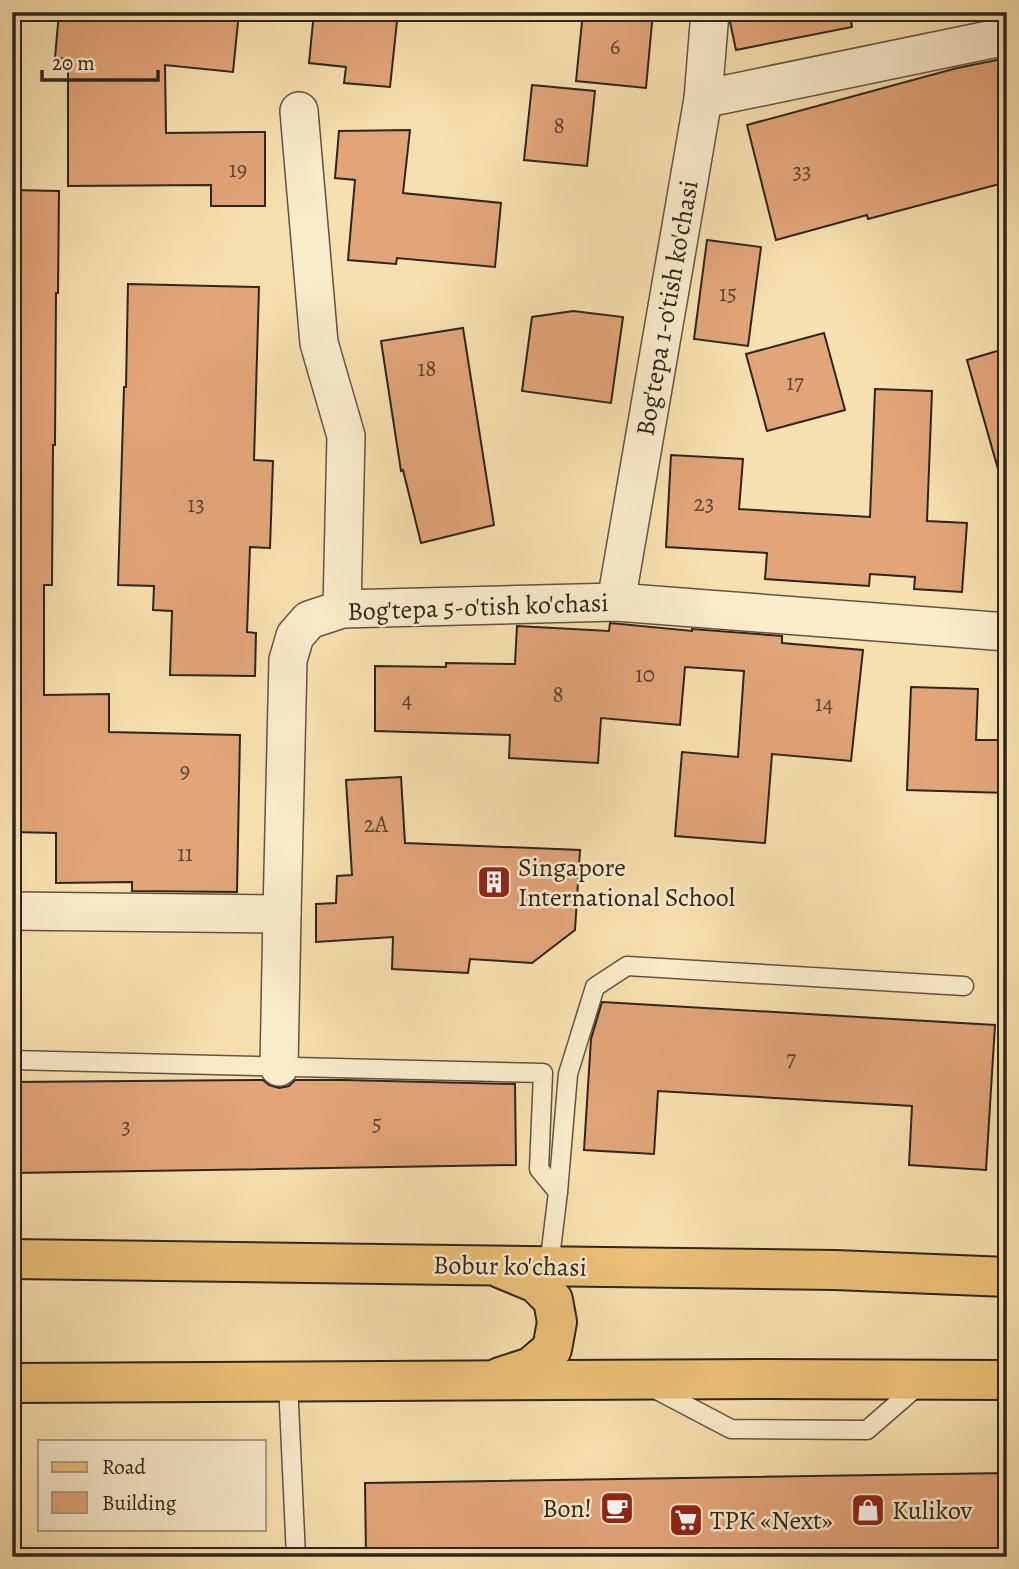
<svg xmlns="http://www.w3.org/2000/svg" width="1019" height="1569" font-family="Alegreya,serif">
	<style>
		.building { fill: #e2a57a; stroke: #2f251d; stroke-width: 2 }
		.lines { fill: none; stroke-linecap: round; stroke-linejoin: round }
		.service-casing { stroke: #615442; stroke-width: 21 }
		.minor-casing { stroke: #615442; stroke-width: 40 }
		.primary-casing { stroke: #2f251d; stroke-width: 42 }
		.service { stroke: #faebcb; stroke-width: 18 }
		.minor { stroke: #faebcb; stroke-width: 37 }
		.primary { stroke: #ecc078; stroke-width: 38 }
		.labels { text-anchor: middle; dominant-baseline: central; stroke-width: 5; stroke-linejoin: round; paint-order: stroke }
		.number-label { font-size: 23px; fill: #5c4534 }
		.street-label { font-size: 26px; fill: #2f251d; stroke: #faebcb }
		.poi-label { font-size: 26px; fill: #2f251d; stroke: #faebcb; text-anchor: start }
	</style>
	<rect width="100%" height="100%" fill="#f7e0af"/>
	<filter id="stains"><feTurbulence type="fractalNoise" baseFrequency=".00286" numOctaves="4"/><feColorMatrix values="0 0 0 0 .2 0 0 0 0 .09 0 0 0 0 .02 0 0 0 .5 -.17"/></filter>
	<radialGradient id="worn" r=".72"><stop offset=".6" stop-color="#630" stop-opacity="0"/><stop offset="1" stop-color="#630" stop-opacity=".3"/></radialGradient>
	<g class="building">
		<polygon points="59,12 239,12 233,72 165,65 166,133 265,132 265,206 211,206 211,185 68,186 68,59 55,58"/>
		<polygon points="314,12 398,12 390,87 344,83 346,67 309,63"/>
		<polygon points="583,12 653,12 646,88 576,81"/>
		<polygon points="731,12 850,12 852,27 736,50 730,22"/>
		<polygon points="1007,58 1007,182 868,219 867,215 776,240 747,125 957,68"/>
		<polygon points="532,85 595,91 587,166 524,160"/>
		<polygon points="410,130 403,193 501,203 495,267 397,258 396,264 348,260 355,180 335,178 339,131"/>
		<polygon points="12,190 59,191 58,293 56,293 55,445 53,445 52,585 44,585 44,695 109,694 109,732 240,735 237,892 132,891 132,882 56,883 56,833 12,832"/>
		<polygon points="707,240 761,247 748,346 694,339"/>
		<polygon points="128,284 259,287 254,460 273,461 270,548 250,547 247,632 256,633 255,676 170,675 172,611 153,610 154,586 118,585 124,387 126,387"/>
		<polygon points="573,311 623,317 611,403 522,391 532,317"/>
		<polygon points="463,328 494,525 421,543 403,470 401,471 381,341"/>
		<polygon points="824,333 845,410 767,431 746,354"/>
		<polygon points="1007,348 1007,467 998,469 967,360"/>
		<polygon points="875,389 932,391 927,521 967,523 962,592 914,589 915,577 870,574 869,586 765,579 767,553 666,547 671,455 743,459 739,509 870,517"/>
		<polygon points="610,623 692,631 692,629 782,636 782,643 863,650 851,761 772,754 765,843 675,836 682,752 738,757 744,671 685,667 680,725 601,718 598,763 509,758 510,735 375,731 375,666 446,667 446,663 515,664 517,626 609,631"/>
		<polygon points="911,687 978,689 976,740 1007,740 1007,793 907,790"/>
		<polygon points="401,777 405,843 580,850 575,930 532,963 470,959 468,973 392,969 393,937 316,942 316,904 336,903 337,876 352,875 346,780"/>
		<polygon points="602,1002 995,1025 986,1170 909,1165 912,1106 658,1091 654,1154 584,1150 591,1039"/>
		<polygon points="263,1080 269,1085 279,1088 289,1086 295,1080 344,1080 515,1084 516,1165 12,1173 12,1082"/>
		<polygon points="1007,1473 1007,1557 366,1557 365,1483"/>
	</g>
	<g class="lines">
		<g class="service-casing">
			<g id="service">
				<polyline points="12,1060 543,1073 539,1169 558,1192"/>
				<polyline points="549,1266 558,1192 568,1074 595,987 627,966 964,986"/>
				<polyline points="288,1382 296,1557"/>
				<polyline points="653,1388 731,1429 867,1430 920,1384"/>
			</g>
		</g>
		<g class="minor-casing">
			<g id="minor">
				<polyline points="703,99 1007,36"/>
				<polyline points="299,111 319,343 346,436 342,609"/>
				<polyline points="616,602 703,99 710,12"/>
				<polyline points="12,911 282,914 288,660 295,636 309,620 342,609 616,602 1007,632"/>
				<polyline points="279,1067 282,914"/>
			</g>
		</g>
		<g class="primary-casing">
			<g id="primary">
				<polyline points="12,1259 835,1270 1007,1277"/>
				<polyline points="500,1377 531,1367 552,1349 557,1322 553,1300 536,1283 502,1269"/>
				<polyline points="12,1383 766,1379 1007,1380"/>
			</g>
		</g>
		<use href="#service" class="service"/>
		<use href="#minor" class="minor"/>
		<use href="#primary" class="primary"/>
	</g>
	<defs>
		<g id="building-square" transform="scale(1.75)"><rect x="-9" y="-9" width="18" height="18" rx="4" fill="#8f2418" stroke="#faebcb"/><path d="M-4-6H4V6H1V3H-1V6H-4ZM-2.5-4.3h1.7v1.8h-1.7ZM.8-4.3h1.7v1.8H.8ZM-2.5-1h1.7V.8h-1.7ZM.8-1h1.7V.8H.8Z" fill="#fff"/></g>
		<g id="cafe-square" transform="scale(1.75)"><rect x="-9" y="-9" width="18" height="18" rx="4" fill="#8f2418" stroke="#faebcb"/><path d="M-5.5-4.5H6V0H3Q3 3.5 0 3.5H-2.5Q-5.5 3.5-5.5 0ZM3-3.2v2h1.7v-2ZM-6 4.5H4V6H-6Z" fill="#fff"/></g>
		<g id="shop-square" transform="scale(1.75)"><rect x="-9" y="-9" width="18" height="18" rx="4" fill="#8f2418" stroke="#faebcb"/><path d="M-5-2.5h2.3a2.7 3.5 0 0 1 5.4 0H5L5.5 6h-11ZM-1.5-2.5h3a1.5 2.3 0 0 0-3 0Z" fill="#fff"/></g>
		<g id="supermarket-square" transform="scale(1.75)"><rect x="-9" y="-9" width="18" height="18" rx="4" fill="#8f2418" stroke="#faebcb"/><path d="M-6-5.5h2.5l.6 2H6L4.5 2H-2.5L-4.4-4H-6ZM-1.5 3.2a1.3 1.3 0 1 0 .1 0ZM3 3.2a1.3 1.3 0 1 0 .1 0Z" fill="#fff"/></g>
	</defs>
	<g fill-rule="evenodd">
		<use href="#building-square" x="494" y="882"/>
		<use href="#cafe-square" x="617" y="1508"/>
		<use href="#shop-square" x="868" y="1510"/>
		<use href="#supermarket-square" x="686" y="1520"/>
	</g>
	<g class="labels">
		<g class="number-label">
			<text x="615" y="46">6</text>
			<text x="559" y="125">8</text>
			<text x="238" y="169">19</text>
			<text x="802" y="171">33</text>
			<text x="728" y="293">15</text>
			<text x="427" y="368">18</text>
			<text x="795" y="382">17</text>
			<text x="704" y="503">23</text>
			<text x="196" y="504">13</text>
			<text x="645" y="674">10</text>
			<text x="558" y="694">8</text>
			<text x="407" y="699">4</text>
			<text x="824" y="703">14</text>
			<text x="185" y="770">9</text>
			<text x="376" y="824">2A</text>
			<text x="185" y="853">11</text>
			<text x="791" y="1058">7</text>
			<text x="377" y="1123">5</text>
			<text x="126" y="1126">3</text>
		</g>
		<g class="street-label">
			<text transform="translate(667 308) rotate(-80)">Bog'tepa 1-o'tish ko'chasi</text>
			<text transform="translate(478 607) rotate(-2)">Bog'tepa 5-o'tish ko'chasi</text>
			<text transform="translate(510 1266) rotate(1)">Bobur ko'chasi</text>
		</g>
		<g class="poi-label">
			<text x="518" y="867">Singapore<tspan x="518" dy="30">International School</tspan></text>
			<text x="592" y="1508" text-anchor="end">Bon!</text>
			<text x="892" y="1510">Kulikov</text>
			<text x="710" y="1520">ТРК «Next»</text>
		</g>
	</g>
	<rect width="1019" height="1569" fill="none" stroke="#f7e0af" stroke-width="42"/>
	<rect x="14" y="14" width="991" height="1541" fill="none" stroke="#2f251d" stroke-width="3.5"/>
	<rect x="21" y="21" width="977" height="1527" fill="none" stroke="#2f251d" stroke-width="2"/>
	<rect x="38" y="1440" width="228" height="91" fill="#faebcb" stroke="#a99c85" stroke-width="2"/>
	<rect x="52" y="1462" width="35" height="10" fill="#ecc078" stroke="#a99c85" stroke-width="2"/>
	<text x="102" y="1474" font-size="21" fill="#2f251d">Road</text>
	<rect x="52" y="1492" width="35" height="21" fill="#e2a57a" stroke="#a99c85" stroke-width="2"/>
	<text x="102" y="1510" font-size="21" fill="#2f251d">Building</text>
	<path d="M42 70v10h116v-10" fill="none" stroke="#2f251d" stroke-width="3.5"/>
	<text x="52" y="70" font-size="21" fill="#2f251d" stroke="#faebcb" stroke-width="5" paint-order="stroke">20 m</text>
	<rect width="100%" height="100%" filter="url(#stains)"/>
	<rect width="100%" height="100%" fill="url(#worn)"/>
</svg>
